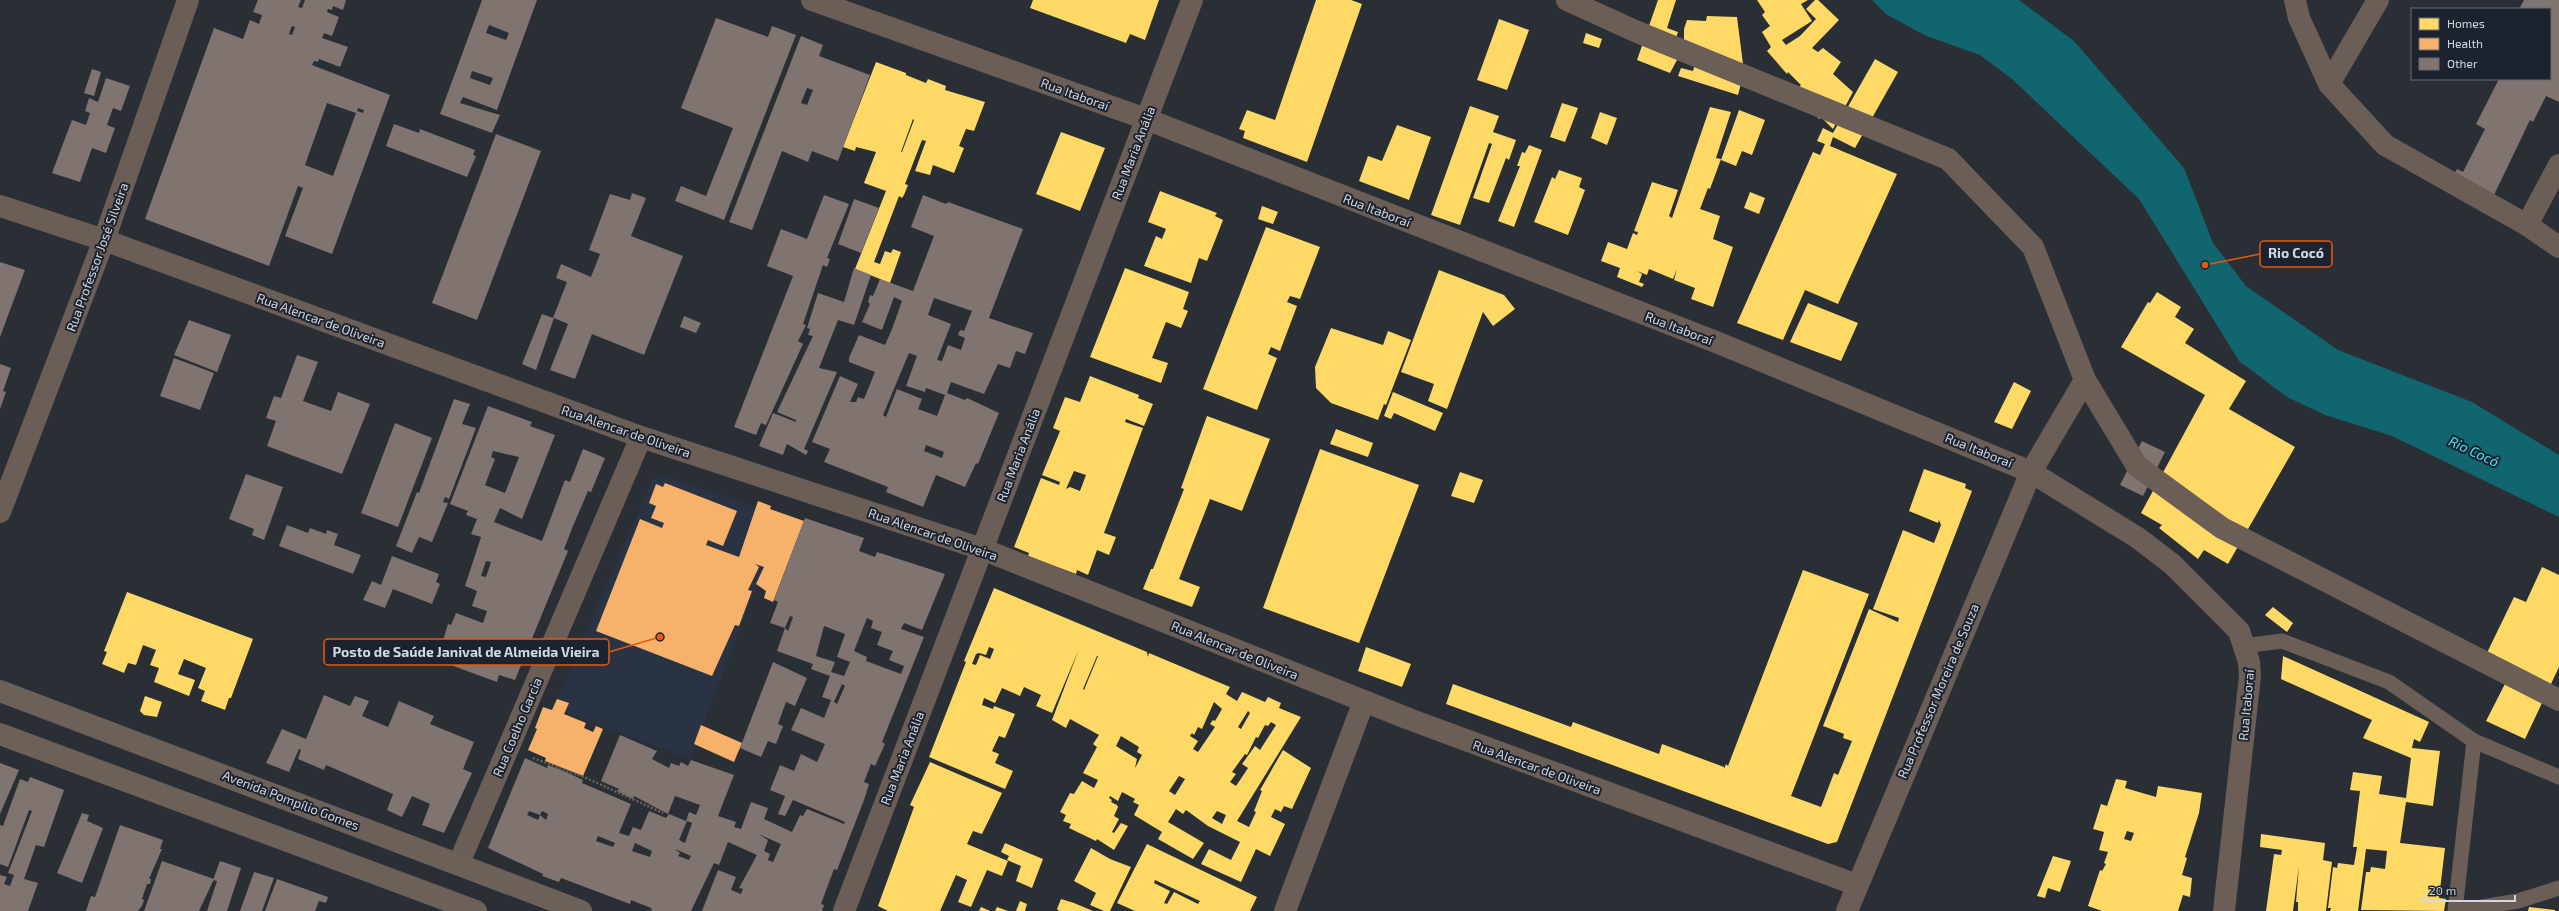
<svg xmlns="http://www.w3.org/2000/svg" width="2559" height="911" font-family="'Exo 2',sans-serif">
	<style>
		.built { fill: #293343 }
		.water { fill: #11656e }
		.homes { fill: #ffd966; fill-rule: evenodd }
		.health { fill: #f6b26b }
		.building { fill: #807470; fill-rule: evenodd }
		.lines { fill: none; stroke-linecap: round; stroke-linejoin: round }
		.path { stroke: #6b6461; stroke-width: 2.5; stroke-dasharray: 2 2; stroke-linecap: butt }
		.service { stroke: #6b5e56; stroke-width: 15 }
		.minor { stroke: #6b5e56; stroke-width: 22 }
		.secondary { stroke: #6c6159; stroke-width: 22 }
		.labels { text-anchor: middle; dominant-baseline: central; stroke-width: 4; stroke-linejoin: round; paint-order: stroke }
		.street-label { font-size: 13px; fill: #d3d8e0; stroke: #1c232f }
		.water-label { font-size: 14px; font-style: italic; fill: #44e1f4; stroke: #1c232f }
		.leader { fill: none; stroke: #e8590c; stroke-width: 1.5 }
		.callout-dot { fill: #e8590c; stroke: #1c232f; stroke-width: 1.5 }
		.callout { fill: #1c232f; stroke: #e8590c; stroke-width: 1.5 }
		.callout-label { font-size: 14px; text-anchor: middle; font-weight: bold; fill: #d3d8e0 }
	</style>
	<rect width="100%" height="100%" fill="#2a2e35"/>
	<polygon class="built" points="665,476 756,507 764,567 690,759 553,708 653,477"/>
	<polygon class="water" points="1872,0 2019,0 2074,41 2184,168 2213,243 2246,286 2338,350 2472,402 2559,455 2559,517 2392,436 2325,415 2287,397 2239,361 2139,199 2012,79 1980,55 1924,35 1886,14"/>
	<g class="homes">
		<polygon points="1033,0 1159,0 1145,40 1130,34 1126,43 1030,8"/>
		<polygon points="1316,0 1351,0 1362,4 1307,162 1243,138 1245,131 1239,129 1247,110 1275,120"/>
		<polygon points="1658,0 1676,0 1667,28 1678,32 1674,43 1684,42 1684,29 1687,20 1706,21 1707,16 1737,17 1744,72 1738,95 1678,76 1681,68 1693,71 1695,64 1677,60 1670,73 1637,60"/>
		<polygon points="1757,0 1808,0 1801,4 1812,21 1782,40 1786,45 1800,36 1816,19 1806,9 1815,0 1818,0 1839,20 1812,48 1818,52 1823,48 1841,62 1833,74 1853,92 1833,129 1821,117 1819,119 1794,92 1801,85 1788,72 1787,74 1767,51 1771,47 1762,32 1770,26 1762,15 1765,12"/>
		<polygon points="1499,19 1529,30 1507,90 1477,80"/>
		<polygon points="1586,33 1602,39 1599,48 1583,43"/>
		<polygon points="1875,59 1898,72 1855,148 1833,137 1830,146 1897,174 1838,304 1805,290 1783,340 1737,323 1813,152 1820,155 1825,144 1817,141 1823,128 1833,133"/>
		<path d="M876,62l30,11v2l20,8 2,-4 18,7 -1,4 40,12 -11,29 -8,-2 -7,17 5,2 -10,25 -21,-8 -3,10 -15,-4 11,-30 -4,-1 -17,44 3,1 -4,10 -2,3 -3,-2 -25,66 6,2 5,-13 6,2 2,-4 8,3 -11,31 -35,-14 31,-78 -22,-8 12,-31 -20,-5 -1,4 -12,-4zM913,119l1,1 -12,32h-1z"/>
		<polygon points="1562,103 1578,108 1565,142 1550,137"/>
		<polygon points="1470,106 1499,116 1493,132 1516,140 1509,160 1506,158 1489,203 1473,198 1492,144 1489,143 1460,225 1431,215"/>
		<polygon points="1710,107 1731,112 1716,158 1721,159 1710,189 1708,188 1700,209 1720,216 1713,239 1733,247 1713,307 1691,299 1695,288 1674,280 1677,269 1673,279 1649,269 1647,275 1637,271 1642,274 1639,282 1644,284 1642,287 1617,277 1620,268 1601,261 1608,242 1627,249 1633,233 1637,235 1638,232 1634,231 1652,182 1678,190 1669,216 1672,218"/>
		<polygon points="1739,110 1765,120 1752,155 1742,151 1736,166 1721,160"/>
		<polygon points="1600,112 1617,118 1607,145 1591,138"/>
		<polygon points="1397,125 1431,137 1409,200 1359,181 1368,156 1382,161"/>
		<polygon points="1061,132 1105,148 1080,211 1036,194"/>
		<polygon points="1529,145 1542,150 1514,227 1498,221 1520,166 1517,166 1522,152 1525,153"/>
		<polygon points="1559,170 1582,178 1579,187 1585,190 1568,235 1534,222 1552,177 1555,179"/>
		<polygon points="1160,191 1217,213 1215,216 1223,220 1207,261 1199,258 1191,283 1144,266 1156,236 1162,239 1166,229 1148,222"/>
		<polygon points="1750,192 1765,198 1759,214 1744,208"/>
		<polygon points="1262,206 1278,212 1273,224 1258,219"/>
		<polygon points="1266,227 1320,247 1300,299 1290,296 1287,302 1297,306 1280,351 1271,347 1268,354 1277,358 1257,410 1203,389"/>
		<polygon points="1125,268 1189,292 1183,309 1188,311 1181,328 1166,322 1152,358 1168,363 1161,383 1090,357"/>
		<polygon points="1439,270 1504,295 1515,309 1493,326 1483,312 1447,409 1428,401 1434,384 1401,372"/>
		<polygon points="2157,292 2181,307 2175,317 2194,329 2185,343 2246,381 2229,409 2295,447 2228,564 2204,550 2198,559 2159,528 2162,525 2141,513 2205,395 2121,347 2148,302 2150,303"/>
		<polygon points="1808,303 1858,323 1841,361 1790,342"/>
		<polygon points="1331,328 1383,345 1388,331 1411,340 1386,405 1384,404 1378,420 1331,403 1316,388 1315,367"/>
		<path d="M1090,376l49,19 -1,3 15,6 -9,22 -18,-7 -1,3 18,6 -39,105 12,4 -7,18 -12,-5 -9,25 -11,-5 -1,4 -48,-18 1,-3 -15,-6 27,-69 18,7 1,-3 -18,-7 18,-44 -7,-3 12,-31 15,5zM1074,471l12,4 -6,16 -10,-4 -4,2z"/>
		<polygon points="2014,382 2031,391 2012,429 1994,422"/>
		<polygon points="1393,392 1443,413 1435,431 1394,413 1391,419 1384,416"/>
		<polygon points="1207,416 1270,439 1242,511 1210,499 1179,579 1200,587 1192,607 1143,589 1151,569 1153,569 1184,489 1181,488"/>
		<polygon points="1336,429 1373,443 1368,457 1330,444"/>
		<polygon points="1320,449 1419,485 1359,643 1263,608"/>
		<polygon points="1924,469 1966,484 1965,488 1972,491 1837,842 1828,844 1446,704 1453,684 1571,727 1573,722 1659,754 1662,744 1724,767 1724,769 1726,764 1728,766 1803,570 1869,594 1791,796 1821,807 1834,773 1838,775 1852,741 1843,738 1844,734 1823,726 1869,609 1898,622 1899,618 1873,609 1903,530 1934,543 1941,525 1939,520 1938,523 1909,511"/>
		<polygon points="1460,472 1483,480 1474,503 1451,496"/>
		<polygon points="2542,567 2559,575 2559,667 2525,739 2486,721 2510,674 2483,661 2514,597 2526,602"/>
		<path d="M994,588l153,64 1,5 1,-4 81,34 -4,7 11,7 5,-9 23,10 3,-5 13,6 -2,5 22,9 -64,104 12,6 7,-15 -2,-1 8,-20 -2,-1 23,-40 28,18 -19,41 -8,-3 -3,6 -6,-3 -4,8 14,7 -15,32 -14,-7 -15,33 -40,-18 8,-15 22,11 9,-18 -32,-16 -22,-16 -3,4 -7,-5 -8,13 36,21 -11,16 -35,-20 4,-7 -28,-17 5,-10 -6,-3 2,-3 -13,-7 -4,9 -8,-5 -1,2 3,2 -1,2 6,3 1,2 -4,9 5,3 -7,13 2,1 7,-10 7,3 -14,24 -17,-11 -1,2 -27,-13 2,-4 -8,-3 3,-6 -6,-3 10,-19 4,1 8,-13 12,7 4,-8 -15,-7 14,-26 -4,-3 6,-9 -29,-16 -4,9 -14,-8 27,-71 -27,64 -16,-7 5,-11 -17,-8 -4,9 -18,-8 -7,15 -11,-5 -2,7 11,4 1,-3 21,8 -10,24 -6,-2 -7,15 7,3 -4,9 18,8 -8,18 -76,-32 37,-95 -2,-1zM989,647l5,2 -4,10 -10,-4 -4,10 -4,-1 4,-10 3,-1 7,2zM1097,656h1l-14,34 -1,-1zM1214,702l8,7 -7,12 -2,-1 -3,4 5,3 -17,25 -5,-3 5,-8 -8,-5 2,-3 2,2 4,-8 4,2zM1248,711l2,2 -9,16 -3,-2zM1271,722l5,3 -16,25 -5,-4 -13,18 6,4 -12,18 -6,-4 6,-8 -4,-2 13,-18 2,1 9,-18 2,1 7,-13 3,1zM1121,736l18,11 -2,5 5,3 -7,13 2,-9 -21,-13zM1179,776l6,3 -10,16 -6,-4zM1217,811l9,4 -4,9 -10,-6z"/>
		<polygon points="127,592 253,639 231,698 229,698 225,710 201,701 205,691 198,688 206,668 184,659 178,674 195,680 189,696 154,682 159,668 150,665 156,650 143,645 136,665 128,663 124,673 102,664 107,652 104,651"/>
		<polygon points="2273,607 2293,623 2287,632 2265,615"/>
		<polygon points="1366,647 1411,664 1402,687 1358,671"/>
		<polygon points="2283,656 2429,722 2420,742 2414,739 2412,748 2440,751 2433,806 2406,802 2400,843 2445,848 2439,898 2446,899 2444,911 2361,910 2366,872 2370,872 2371,867 2385,869 2387,851 2366,849 2358,911 2330,911 2331,908 2328,908 2333,867 2337,868 2338,863 2354,865 2357,847 2353,847 2360,791 2350,790 2353,772 2382,776 2379,794 2406,798 2411,758 2363,738 2372,720 2281,679"/>
		<polygon points="145,696 162,702 157,717 144,715 140,711"/>
		<polygon points="930,762 1002,793 982,834 973,831 967,844 1008,861 1002,876 987,870 971,907 958,902 967,880 956,875 940,911 888,911 878,906 914,807 910,805"/>
		<path d="M2116,779l11,2 -2,7 31,9 2,-11 44,7 -3,20 -14,44 2,1 -5,17 10,3 -2,19 -7,-2 -5,16h-76l-14,-5 12,-36 2,1 4,-7 -2,-1 4,-11 -9,-2 5,-18 -11,-3 8,-25 6,2zM2127,831l7,2 -3,8 -7,-2z"/>
		<polygon points="2261,834 2325,843 2323,860 2332,862 2326,911 2298,911 2298,902 2296,902 2299,866 2293,911 2266,911 2274,854 2281,855 2282,850 2260,847"/>
		<polygon points="1005,843 1043,859 1032,888 1016,881 1021,866 1007,860 1009,856 1001,852"/>
		<path d="M1147,844l110,53 -7,14h-115l-18,-8zM1155,880l45,21 -2,3 -24,-12 -7,12 -3,-1 6,-12 -16,-8z"/>
		<polygon points="1091,848 1110,859 1131,867 1110,911 1104,911 1090,905 1096,893 1074,881"/>
		<polygon points="2053,856 2071,861 2060,892 2048,888 2045,898 2037,896"/>
		<polygon points="1061,899 1074,903 1093,911 1059,911 1057,909"/>
		<polygon points="1020,901 1027,904 1025,911 1016,911"/>
		<polygon points="981,907 990,911 979,911"/>
		<polygon points="997,907 1008,911 995,911"/>
		<polygon points="2529,907 2555,910 2555,911 2528,911"/>
	</g>
	<g class="health">
		<polygon points="665,483 737,511 723,546 708,540 706,545 739,557 758,501 771,506 770,509 804,521 773,602 764,598 766,591 756,584 764,567 755,564 759,567 748,590 752,591 739,626 735,625 712,676 596,631 640,519 662,528 664,523 651,518 656,506 649,503 656,484 663,487"/>
		<polygon points="557,699 569,703 564,714 586,723 584,728 593,732 596,726 603,729 583,776 545,761 546,758 528,750 537,729 535,728 543,707 552,710"/>
		<polygon points="701,725 742,743 734,762 694,744"/>
	</g>
	<g class="building">
		<path d="M258,0h43l-3,7 4,1 3,-8h41l-3,10 -10,-4 -1,4 -4,-1 -1,3 12,5 -7,19 -8,-3 -2,5 26,9 -8,20 -21,-8 -1,3 -4,-1 -2,4 78,30 -58,159 -47,-18 18,-48 -5,-2 -29,80 -124,-47 69,-191 29,11 7,-19 9,4 3,-9 -9,-3zM292,26l3,1 -3,8 -3,-1zM327,103l29,10 -23,63 -28,-11zM358,108l6,2 -1,3 -6,-2z"/>
		<path d="M482,0h55l-40,110 -34,-13 -3,6 40,12 -8,18 -52,-19zM489,25l20,8 -3,7 -20,-7zM472,71l21,7 -3,7 -20,-7z"/>
		<polygon points="2524,0 2559,0 2559,102 2546,96 2533,122 2530,120 2494,195 2454,174 2457,169 2463,172 2485,129 2476,124 2499,79 2550,79 2550,9 2519,9"/>
		<polygon points="716,18 768,37 772,26 796,35 724,220 675,201 681,186 706,196 733,128 681,108"/>
		<path d="M801,36l22,9 -4,11 51,19 -32,86 -26,-10 -4,11 -26,-11 -30,79 -23,-8zM807,88l6,2 -6,15 -6,-2z"/>
		<polygon points="92,69 101,72 94,96 84,93"/>
		<polygon points="106,78 130,86 121,111 113,108 107,125 115,128 106,153 92,148 80,182 52,173 72,120 86,125 90,113 85,111 89,98 98,102"/>
		<polygon points="394,124 419,133 420,129 475,150 473,155 476,156 467,177 386,146"/>
		<polygon points="496,134 541,151 477,320 432,303"/>
		<polygon points="632,193 646,198 631,236 683,256 644,355 592,334 575,379 550,370 568,324 554,318 536,370 522,364 542,314 553,318 567,282 556,278 561,264 591,277 600,254 589,250 610,194 630,200"/>
		<polygon points="824,195 849,204 827,258 830,259 827,267 823,265 803,324 806,325 798,341 803,344 766,425 761,423 756,435 734,427 793,276 767,266 781,229 807,239"/>
		<path d="M923,195l23,9 2,-2 75,27 -34,89 44,15 -8,21 -9,-3 -6,17 -12,-4 -14,30 -33,-12 -4,11 18,7 2,-2 32,15 -21,51 -2,-1 -11,24 -29,-12 -13,32 -37,-15 2,-5 -64,-25 6,-13 -18,-7 28,-66 18,8 -8,18h6l2,-5 6,2 11,-27 -26,-10v-4l10,-23 26,10 7,-16 10,-28 -8,-4 -12,33 -20,-8 8,-18 -2,-2 2,-7 3,1 7,-17 33,12 21,-55 -23,-9zM934,298l38,13 -8,20 -4,-1 -2,5 7,3 -4,12 -13,-5 -6,16 -5,-1 14,-36 -23,-9zM909,353l8,3 -11,30 19,6 1,-4 19,7 -8,21 -19,-7 4,-10 -25,-10 -11,28 -3,-2zM926,445l18,7 -2,6 -18,-7z"/>
		<polygon points="854,199 879,208 861,253 838,244"/>
		<polygon points="0,262 25,270 0,337"/>
		<polygon points="854,268 871,275 854,325 838,320 819,368 837,372 804,449 808,451 806,455 787,444 783,455 759,446 773,413 796,422 796,420 777,412 813,336 808,335 810,329 807,328 818,293 844,302"/>
		<polygon points="684,316 701,323 696,333 680,327"/>
		<polygon points="189,320 231,335 217,372 174,355"/>
		<polygon points="297,355 318,362 303,401 331,411 338,392 370,404 342,474 267,446 276,421 266,418 274,396 281,398"/>
		<polygon points="174,358 214,373 200,410 160,396"/>
		<polygon points="0,364 11,368 3,391 6,392 0,409"/>
		<polygon points="454,399 470,404 462,424 476,428 449,499 445,497 443,502 448,503 432,542 419,537 412,553 396,546 417,492 419,493"/>
		<path d="M488,406l44,16 -2,4 25,9 -33,84 -22,-11 -6,14 48,19 23,-61 5,2 13,-33 22,9 -14,34 -3,-1 -15,35 -9,23 4,2 -53,129 -16,-5 -2,7 -60,-22 11,-36 3,1 5,-12 27,10 4,-12 -15,-5 5,-15 -12,-5 16,-49 -10,-3 6,-15 -11,-4 2,-4 -18,-7zM493,451l26,6 -14,36 -20,-8 10,-26 -4,-2zM486,561l5,1 -5,15 -5,-1z"/>
		<polygon points="395,423 432,438 398,527 361,513"/>
		<polygon points="2142,441 2165,452 2143,496 2120,485"/>
		<polygon points="246,474 283,487 264,540 252,535 254,529 229,519"/>
		<path d="M805,518l59,20 -5,13 16,6 2,-5 68,22 -23,56 -18,-7 -3,6 23,8 -42,105 3,2 -10,22 -4,-2 -7,18 5,2 -5,16 -27,70 -3,-1 -13,35 3,1 -2,6h-120l16,-41 18,7 -5,13 10,4 2,-5 -4,-1 18,-33 -29,-13 -9,23 -5,-2 -23,48h-39l-1,-3 -20,-8 -1,4 -69,-26 -2,4 -17,-6 1,-2 -55,-26 37,-90 22,10 1,-3 18,7 17,8 -1,3 49,21 -12,29 10,3 4,-9 8,3 8,-19 17,7 3,-4 17,7 3,-9 7,3 4,-10 -25,-9 -7,18 -34,-18 -1,3 -16,-8 2,-2 -18,-8 19,-46 37,16 -5,8 17,9 2,-5 8,3 2,-4 7,4 3,-6 43,15 -16,41 18,6 -2,5 7,2 10,-27 17,6 -4,11 28,13 8,-17 3,1 4,-7 37,15 1,-2 -52,-22 -8,16 -7,-2 7,-18 -15,-6 10,-25 14,6 7,-17 16,8 8,-18 -34,-14 10,-22 23,10 7,-18 -9,-3 8,-21 -19,-7 2,-5 -36,-13 8,-23 3,3 5,-14 -3,-1 -5,12 -15,-5 8,-21 -4,-2zM867,618l6,3 -2,7 11,4 -5,13 16,6 -4,9 15,6 -3,8 -35,-13 1,-4 -13,-6zM824,626l21,8 -8,23 13,5 -6,14 -13,-4 4,-10 -19,-6zM842,684l3,2 -8,18 -3,-2zM529,811l11,4 -2,5 -11,-5zM542,811l6,3 -2,6 -6,-5zM687,821l5,2 -7,20 -6,-3zM758,834l23,10 -8,18 -5,-2 2,-6 -6,-3 4,-11zM598,836l17,7 -2,4 -17,-6zM635,843l17,8 -2,6 -18,-6zM675,849l16,7 -2,4 -11,-4 2,-3z"/>
		<polygon points="287,525 308,533 310,528 326,534 327,530 338,534 334,545 361,555 353,574 279,546"/>
		<polygon points="392,556 439,574 436,582 440,584 432,604 393,589 385,608 363,600 372,581 381,585"/>
		<polygon points="773,662 807,678 795,706 786,702 778,724 783,726 776,744 768,741 761,757 740,748"/>
		<polygon points="324,695 350,706 355,696 369,701 362,716 388,727 399,701 434,716 430,724 474,742 463,769 472,773 444,833 422,825 430,804 412,796 402,817 387,810 393,794 326,765 324,770 298,759 301,750 299,749 289,772 266,763 282,729 306,739"/>
		<polygon points="0,763 19,770 0,814"/>
		<polygon points="30,777 64,790 44,847 36,845 24,879 38,883 28,911 0,911 0,875 7,877 4,884 10,886 14,875 8,873 32,811 29,810 8,867 0,864 0,825 3,826 20,779 28,782"/>
		<polygon points="82,813 89,815 87,821 103,828 82,883 57,873"/>
		<polygon points="120,825 163,840 160,849 162,849 149,879 151,879 150,884 147,884 142,899 144,900 142,906 138,911 86,911 91,896 95,897"/>
		<polygon points="162,861 214,879 199,911 144,911"/>
		<polygon points="220,861 241,868 227,911 207,911 217,881 213,880"/>
		<polygon points="254,872 274,878 262,911 240,911"/>
		<polygon points="277,879 328,897 326,903 319,901 315,911 265,911"/>
	</g>
	<g class="lines">
		<polyline class="path" points="533,758 584,777 663,813"/>
		<g class="service">
			<polyline points="2244,646 2282,641 2389,682 2474,741 2559,777"/>
			<polyline points="2455,911 2474,741"/>
			<polyline points="2458,911 2518,901 2559,888"/>
		</g>
		<g class="minor">
			<polyline points="812,0 1146,119 1716,342 2031,472 2138,538 2172,564 2239,631 2249,662 2250,676 2224,911"/>
			<polyline points="1567,0 1635,31 1948,159 2033,247 2085,380 2137,466 2222,528 2559,700"/>
			<polyline points="2295,0 2299,18 2329,84 2385,145 2527,225 2559,247"/>
			<polyline points="2329,84 2378,0"/>
			<polyline points="0,206 104,240 641,437 982,549 1409,719 1857,885"/>
			<polyline points="2527,225 2559,165"/>
			<polyline points="0,512 104,240 188,0"/>
			<polyline points="459,863 641,437"/>
			<polyline points="844,911 1192,0"/>
			<polyline points="1285,911 1364,701"/>
			<polyline points="1847,911 2031,472 2085,380"/>
		</g>
		<g class="secondary">
			<polyline points="0,691 581,911"/>
			<polyline points="0,734 476,911"/>
		</g>
	</g>
	<g class="labels">
		<g class="street-label">
			<text transform="translate(1075 94) rotate(20)">Rua Itaboraí</text>
			<text transform="translate(1133 153) rotate(-69)">Rua Maria Anália</text>
			<text transform="translate(1377 210) rotate(21)">Rua Itaboraí</text>
			<text transform="translate(97 257) rotate(-70)">Rua Professor José Silveira</text>
			<text transform="translate(321 320) rotate(20)">Rua Alencar de Oliveira</text>
			<text transform="translate(1679 328) rotate(21)">Rua Itaboraí</text>
			<text transform="translate(626 431) rotate(19)">Rua Alencar de Oliveira</text>
			<text transform="translate(1979 450) rotate(22)">Rua Itaboraí</text>
			<text transform="translate(1018 455) rotate(-69)">Rua Maria Anália</text>
			<text transform="translate(933 534) rotate(19)">Rua Alencar de Oliveira</text>
			<text transform="translate(1235 650) rotate(22)">Rua Alencar de Oliveira</text>
			<text transform="translate(1938 691) rotate(-67)">Rua Professor Moreira de Souza</text>
			<text transform="translate(2246 705) rotate(-85)">Rua Itaboraí</text>
			<text transform="translate(517 727) rotate(-67)">Rua Coelho Garcia</text>
			<text transform="translate(902 758) rotate(-69)">Rua Maria Anália</text>
			<text transform="translate(1537 767) rotate(20)">Rua Alencar de Oliveira</text>
			<text transform="translate(291 800) rotate(21)">Avenida Pompílio Gomes</text>
		</g>
		<g class="water-label">
			<text transform="translate(2474 451) rotate(25)">Rio Cocó</text>
		</g>
	</g>
	<path class="leader" d="M2205 265L2260 254M660 637L609 652"/>
	<g class="callout-dot">
		<circle cx="2205" cy="265" r="4"/>
		<circle cx="660" cy="637" r="4"/>
	</g>
	<g class="callout">
		<rect x="2260" y="241" width="72" height="26" rx="4"/>
		<rect x="324" y="639" width="285" height="26" rx="4"/>
	</g>
	<g class="callout-label">
		<text x="2296" y="258">Rio Cocó</text>
		<text x="466" y="657">Posto de Saúde Janival de Almeida Vieira</text>
	</g>
	<rect x="2411" y="8" width="140" height="72" fill="#1c232f" stroke="#656b76"/>
	<rect x="2419" y="18" width="20" height="12" fill="#ffd966" stroke="#656b76"/>
	<text x="2447" y="28" font-size="12" fill="#d3d8e0">Homes</text>
	<rect x="2419" y="38" width="20" height="12" fill="#f6b26b" stroke="#656b76"/>
	<text x="2447" y="48" font-size="12" fill="#d3d8e0">Health</text>
	<rect x="2419" y="58" width="20" height="12" fill="#807470" stroke="#656b76"/>
	<text x="2447" y="68" font-size="12" fill="#d3d8e0">Other</text>
	<path d="M2423 895v6h92v-6" fill="none" stroke="#d3d8e0" stroke-width="2"/>
	<text x="2429" y="895" font-size="12" fill="#d3d8e0" stroke="#1c232f" stroke-width="3" paint-order="stroke">20 m</text>
</svg>
